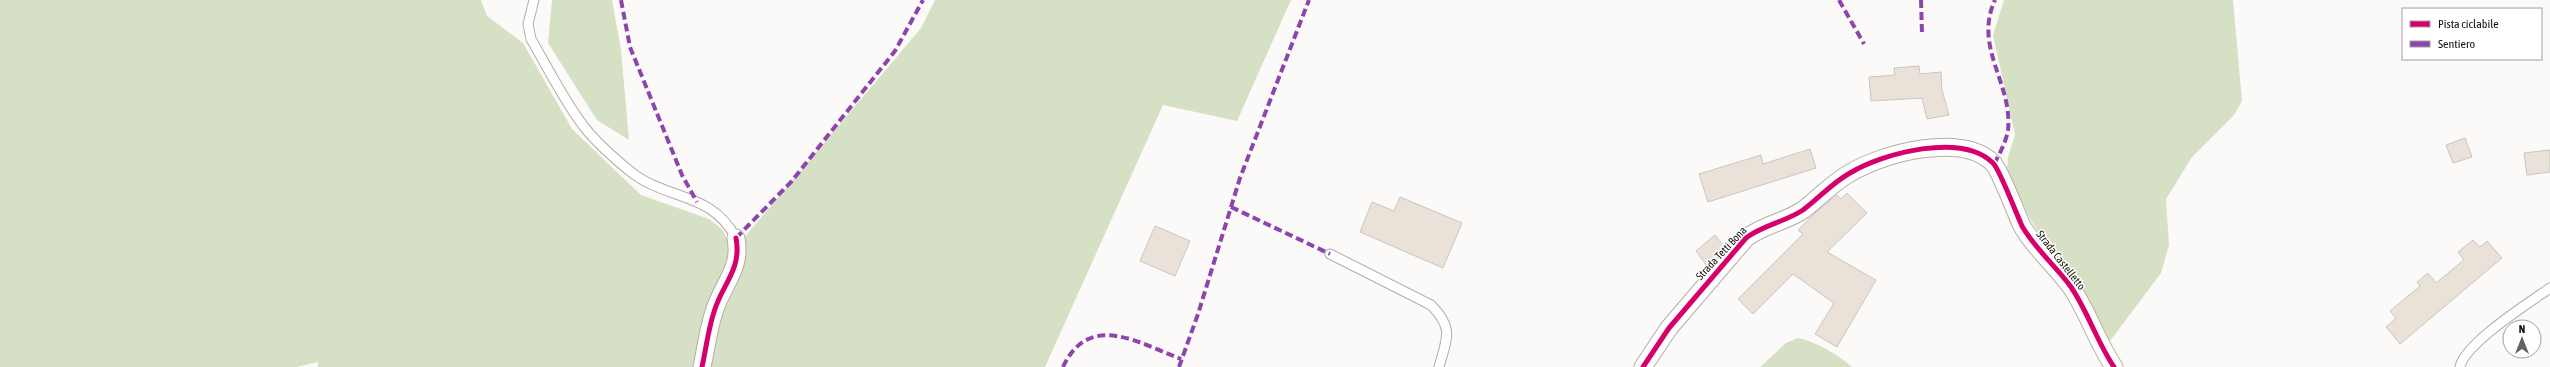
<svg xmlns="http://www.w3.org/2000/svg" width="2550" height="367" font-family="'Asap Condensed',sans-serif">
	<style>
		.forest { fill: #d6e0c4 }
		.building { fill: #eae2d9; stroke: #c9c5c1 }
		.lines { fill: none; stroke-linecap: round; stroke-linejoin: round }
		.lane-casing { stroke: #b2aeaa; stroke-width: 11 }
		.street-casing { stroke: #b2aeaa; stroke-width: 19 }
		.lane { stroke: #fffefe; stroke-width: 9 }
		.street { stroke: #fffefe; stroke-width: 17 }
		.quiet { stroke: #8e44ad; stroke-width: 4; stroke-dasharray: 8 4; stroke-linecap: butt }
		.cycleway-casing { stroke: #fff; stroke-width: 8 }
		.cycleway { stroke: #d6006c; stroke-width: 5 }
		.labels { text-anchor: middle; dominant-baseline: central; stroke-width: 3; stroke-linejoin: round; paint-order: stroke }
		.street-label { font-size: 11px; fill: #16100a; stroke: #fff }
	</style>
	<rect width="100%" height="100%" fill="#fcfaf8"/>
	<g class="forest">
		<polygon points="0,0 481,0 487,16 523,43 572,129 641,195 709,219 723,230 732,252 921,28 935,0 1291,0 1237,121 1163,105 1045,367 318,367 318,362 296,367 0,367"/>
		<polygon points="552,0 612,0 621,50 629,140 597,120 548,43"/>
		<polygon points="2004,0 2233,0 2242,101 2234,115 2192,157 2166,199 2169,245 2161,273 2107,345 2029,217 2007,169 2008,157 2015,135 1993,35"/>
		<path d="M1798,338c19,4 39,16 54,29h-92l26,-24z"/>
	</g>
	<g class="building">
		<polygon points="1919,66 1920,74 1941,72 1942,90 1949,115 1927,119 1922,98 1871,101 1869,77 1895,75 1894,68"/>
		<polygon points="2465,138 2472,157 2453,163 2446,145"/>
		<polygon points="1810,149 1816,168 1708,202 1699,174 1761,155 1763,164"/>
		<polygon points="2550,150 2550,172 2527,175 2524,153"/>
		<polygon points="1847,193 1867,213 1827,252 1876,280 1837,347 1815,334 1834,303 1793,274 1753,314 1738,299 1803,234 1798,230 1815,213 1837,195 1841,199"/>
		<polygon points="1400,197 1462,223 1443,268 1360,232 1372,202 1394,211"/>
		<polygon points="1155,226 1190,241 1175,276 1140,261"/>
		<polygon points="1715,235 1725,247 1707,266 1696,251"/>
		<polygon points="2473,240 2480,247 2487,241 2502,258 2400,344 2386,327 2396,318 2390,311 2420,286 2417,282 2428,273 2436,283 2464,260 2458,252"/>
	</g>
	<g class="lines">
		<g class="lane-casing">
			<g id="lane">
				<path d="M534,0l-6,24 3,15c17,29 33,62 54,89 13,16 30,31 46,44 37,29 80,19 105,66"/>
				<path d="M1330,254l101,51c23,23 16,33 8,62"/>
				<path d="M2460,367c4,-23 70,-65 90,-79"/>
			</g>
		</g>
		<g class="street-casing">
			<g id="street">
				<path d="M702,367c4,-18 6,-37 12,-55 8,-28 28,-42 22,-74"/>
				<path d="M1643,367l26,-39 77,-90c17,-13 39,-16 57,-28 16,-12 29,-27 47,-37 33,-20 112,-41 143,-10 7,7 23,50 29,63 13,23 34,40 49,61 17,25 26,55 43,80"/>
			</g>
		</g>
		<use href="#lane" class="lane"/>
		<use href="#street" class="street"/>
		<g class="quiet">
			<polyline points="621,0 630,47 682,175 697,202"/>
			<polyline points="1839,0 1864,44"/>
			<polyline points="1921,0 1922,34"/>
			<path d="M1994,164c6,-11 12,-22 14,-34 5,-46 -35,-83 -13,-130"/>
			<polyline points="1231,207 1330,254"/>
			<polyline points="736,238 791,182 895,51 923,0"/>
			<path d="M1063,367c26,-56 76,-24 118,-8"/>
			<polyline points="1179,367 1198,314 1240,178 1309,0"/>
		</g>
		<g class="cycleway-casing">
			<g id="cycleway">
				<path d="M702,367c4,-18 6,-37 12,-55 8,-28 28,-42 22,-74"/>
				<path d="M1643,367l26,-39 77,-90c17,-13 39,-16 57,-28 16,-12 29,-27 47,-37 33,-20 112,-41 143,-10 7,7 23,50 29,63 13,23 34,40 49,61 17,25 26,55 43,80"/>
			</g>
		</g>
		<use href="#cycleway" class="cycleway"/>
	</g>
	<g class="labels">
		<g class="street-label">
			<text transform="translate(1721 253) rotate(-47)">Strada Tetti Bona</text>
			<text transform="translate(2061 260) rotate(52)">Strada Castelletto</text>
		</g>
	</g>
	<rect x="2402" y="8" width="140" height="52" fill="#ffffff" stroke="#a29f9d"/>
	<rect x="2410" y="21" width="20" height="6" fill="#d6006c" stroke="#a29f9d"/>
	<text x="2438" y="28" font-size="12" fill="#16100a">Pista ciclabile</text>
	<rect x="2410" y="41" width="20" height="6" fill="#8e44ad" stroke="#a29f9d"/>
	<text x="2438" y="48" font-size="12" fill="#16100a">Sentiero</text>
	<g transform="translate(2522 339)"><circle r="19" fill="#ffffff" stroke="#a29f9d"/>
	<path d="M0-3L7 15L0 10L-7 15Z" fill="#66625d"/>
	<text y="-6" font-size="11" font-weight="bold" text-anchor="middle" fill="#16100a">N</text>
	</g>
</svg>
